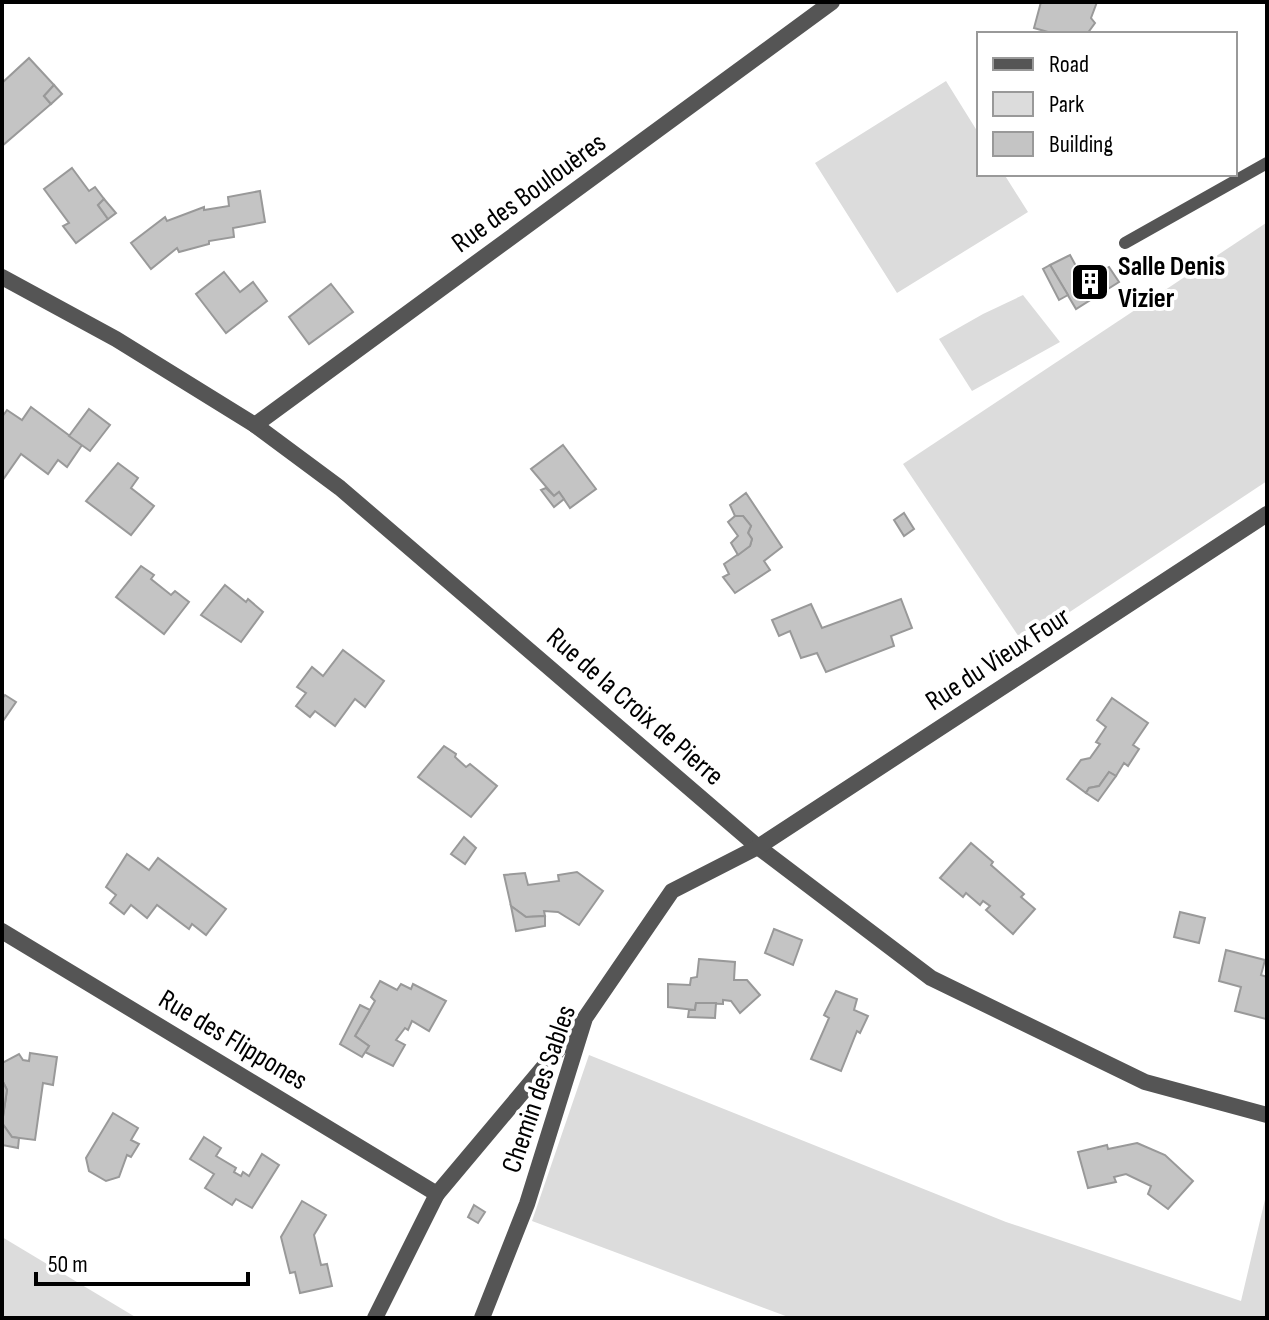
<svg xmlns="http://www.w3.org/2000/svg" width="1269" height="1320" font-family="'Sofia Sans Condensed',sans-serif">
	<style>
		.green { fill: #dcdcdc }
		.building { fill: #c4c4c4; stroke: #999; stroke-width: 2 }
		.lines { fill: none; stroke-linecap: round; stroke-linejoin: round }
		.service { stroke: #555; stroke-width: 12 }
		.minor { stroke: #555; stroke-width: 16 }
		.labels { text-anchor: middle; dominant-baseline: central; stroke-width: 8; stroke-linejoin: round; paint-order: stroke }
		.street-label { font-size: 28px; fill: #000; stroke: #fff }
		.poi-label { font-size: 28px; font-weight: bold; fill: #000; stroke: #fff; text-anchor: start }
	</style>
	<rect width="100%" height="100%" fill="#fff"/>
	<g class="green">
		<polygon points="946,81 979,134 979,174 1004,174 1028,212 897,293 815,163"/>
		<polygon points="1266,223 1267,481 1023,643 903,464"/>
		<polygon points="1023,295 1060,342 972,391 939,339 983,314"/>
		<polygon points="589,1055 1006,1222 1241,1301 1267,1191 1267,1318 791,1318 532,1221"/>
		<polygon points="2,1237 137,1318 2,1318"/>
	</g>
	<g class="building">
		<polygon points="1041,2 1097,2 1091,18 1095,23 1087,34 1055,34 1034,28"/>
		<polygon points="29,58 54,85 44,96 51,104 2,146 2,83"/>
		<polygon points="54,85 62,94 51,104 44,96"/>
		<polygon points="72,168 89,191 95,187 104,199 98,205 108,219 76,243 63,226 69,223 44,189"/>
		<polygon points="260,191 265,222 233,228 234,237 209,241 209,244 179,252 177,248 151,269 131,243 165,217 167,221 204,207 204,210 229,206 228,197"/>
		<polygon points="104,199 116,213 108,219 98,205"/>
		<polygon points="1070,255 1084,281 1109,267 1119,282 1076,309 1050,265"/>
		<polygon points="1050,265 1068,295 1059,300 1043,269"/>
		<polygon points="224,272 240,292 253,282 267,301 226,333 196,294"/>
		<polygon points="331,284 353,312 309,344 289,317"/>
		<polygon points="31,407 82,445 67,467 58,460 48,474 21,454 2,481 2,417 7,410 22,420"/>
		<polygon points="89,409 110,425 90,451 69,436"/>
		<polygon points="563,445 596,489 570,508 559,492 554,496 531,469"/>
		<polygon points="118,463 138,478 131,488 154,506 131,535 86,501"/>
		<polygon points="546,488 554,496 559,492 564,499 554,507 541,490"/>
		<polygon points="746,493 782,547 764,561 770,570 735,593 723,577 729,574 724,564 750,546 752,539 748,533 751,526 743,516 735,516 730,505"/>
		<polygon points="904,513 914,529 904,536 894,520"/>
		<polygon points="735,516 743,516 751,526 748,533 752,539 750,546 738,555 731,543 738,536 728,522"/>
		<polygon points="141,566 154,575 151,579 171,595 175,591 189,602 164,634 116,597"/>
		<polygon points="225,585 246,602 248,599 263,612 241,642 201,615"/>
		<polygon points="901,599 912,628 891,636 894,646 826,672 817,653 801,658 790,631 779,636 772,620 811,604 822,628"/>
		<polygon points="343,650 384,681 365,707 355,699 335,726 315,711 310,717 296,706 306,693 297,687 312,667 323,676"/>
		<polygon points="5,695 16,702 3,721 2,699"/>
		<polygon points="1112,698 1148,723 1133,745 1139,749 1128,766 1124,763 1116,776 1109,772 1099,786 1089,788 1086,793 1067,779 1081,760 1090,758 1100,744 1096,742 1106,727 1097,720"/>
		<polygon points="444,746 456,754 455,757 466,767 470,764 497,786 471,817 418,777"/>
		<polygon points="1109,772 1116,776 1098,801 1086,793 1089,788 1099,786"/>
		<polygon points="464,837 476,848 465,864 451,854"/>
		<polygon points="971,843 993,862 991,865 1024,894 1021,897 1035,909 1013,934 986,910 990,906 983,901 980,905 966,893 963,897 940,878"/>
		<polygon points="127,854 149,870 158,858 226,909 206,935 192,924 189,929 157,905 147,918 131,905 124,914 110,903 116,895 106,887"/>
		<polygon points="577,872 603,891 579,925 558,912 544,911 545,916 526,917 511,906 504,875 525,873 528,885 559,881 558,875"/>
		<polygon points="511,906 526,917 545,916 545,926 516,931"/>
		<polygon points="1180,912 1205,918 1199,943 1174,937"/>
		<polygon points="774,929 802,940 793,965 765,953"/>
		<polygon points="1226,950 1265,960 1261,975 1267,977 1266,1019 1235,1011 1241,987 1219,981"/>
		<polygon points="699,959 735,962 734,980 747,980 760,995 740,1013 731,1001 723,1000 723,1004 696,1003 695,1010 668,1007 668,984 690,985 691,978 697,977"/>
		<polygon points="380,981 397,990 401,984 411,989 413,984 446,1001 429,1031 412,1021 408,1030 405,1028 396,1040 405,1045 393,1066 365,1052 369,1046 355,1036 375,1001 371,997"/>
		<polygon points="836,991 857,999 854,1010 868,1016 860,1033 857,1031 841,1071 811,1059 829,1018 824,1015"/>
		<polygon points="696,1003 716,1003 715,1018 688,1017 689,1010 695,1010"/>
		<polygon points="360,1005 370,1010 355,1036 369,1046 362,1057 340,1044"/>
		<polygon points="30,1053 57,1057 53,1085 43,1083 35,1140 12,1137 2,1123 7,1090 2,1080 2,1063 19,1054 23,1060 29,1061"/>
		<polygon points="2,1080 7,1090 2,1123 12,1137 19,1138 18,1148 2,1145"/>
		<polygon points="113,1113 138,1128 131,1140 139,1144 131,1157 127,1155 119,1177 106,1181 89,1171 86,1158"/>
		<polygon points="204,1137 221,1148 216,1156 236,1168 234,1172 241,1176 243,1172 249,1176 262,1154 279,1165 252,1208 236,1199 232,1205 205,1188 214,1174 190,1159"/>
		<polygon points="1137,1143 1165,1155 1193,1181 1168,1209 1148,1194 1151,1186 1126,1174 1114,1177 1116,1182 1088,1188 1078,1152 1107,1145 1108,1149"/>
		<polygon points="302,1201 326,1215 314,1235 321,1265 327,1264 332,1286 300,1293 295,1272 290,1273 281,1237"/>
		<polygon points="474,1205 485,1212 478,1223 468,1217"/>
	</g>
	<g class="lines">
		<polyline class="service" points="1125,243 1267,163"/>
		<g class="minor">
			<polyline points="2,277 116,339 255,425 340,488 758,847 931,978 1145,1082 1267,1115"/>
			<polyline points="255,425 832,2"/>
			<polyline points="2,931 437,1194"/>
			<polyline points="375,1318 437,1194 579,1025"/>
			<polyline points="482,1318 527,1204 585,1018 672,891 758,847 1267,514"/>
		</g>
	</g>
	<defs>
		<g id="building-square" transform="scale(2)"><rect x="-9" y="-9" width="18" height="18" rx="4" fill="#000" stroke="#fff"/><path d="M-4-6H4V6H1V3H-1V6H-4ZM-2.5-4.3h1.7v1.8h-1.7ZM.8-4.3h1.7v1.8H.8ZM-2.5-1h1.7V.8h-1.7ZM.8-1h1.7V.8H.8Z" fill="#fff"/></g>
	</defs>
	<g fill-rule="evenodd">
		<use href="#building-square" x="1090" y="282"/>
	</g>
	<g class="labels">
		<g class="street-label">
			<text transform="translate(529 193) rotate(-36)">Rue des Boulouères</text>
			<text transform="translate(998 659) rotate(-33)">Rue du Vieux Four</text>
			<text transform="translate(635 707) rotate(41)">Rue de la Croix de Pierre</text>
			<text transform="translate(233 1040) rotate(31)">Rue des Flippones</text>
			<text transform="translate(539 1089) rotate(-71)">Chemin des Sables</text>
		</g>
		<g class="poi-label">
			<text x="1118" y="266">Salle Denis<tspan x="1118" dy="32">Vizier</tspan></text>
		</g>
	</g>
	<rect width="1269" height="1320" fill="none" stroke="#000000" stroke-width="8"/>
	<rect x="977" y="32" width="260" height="144" fill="#ffffff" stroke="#999999" stroke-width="2"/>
	<rect x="993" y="58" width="40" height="12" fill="#555555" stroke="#999999" stroke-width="2"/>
	<text x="1049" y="72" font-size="24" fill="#000000">Road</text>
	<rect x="993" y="92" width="40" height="24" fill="#dcdcdc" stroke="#999999" stroke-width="2"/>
	<text x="1049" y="112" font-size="24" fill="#000000">Park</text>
	<rect x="993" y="132" width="40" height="24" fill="#c4c4c4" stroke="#999999" stroke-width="2"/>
	<text x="1049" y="152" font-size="24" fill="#000000">Building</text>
	<path d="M36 1272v12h212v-12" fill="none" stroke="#000000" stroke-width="4"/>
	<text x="48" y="1272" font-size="24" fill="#000000" stroke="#ffffff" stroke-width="6" paint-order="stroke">50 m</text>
</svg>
